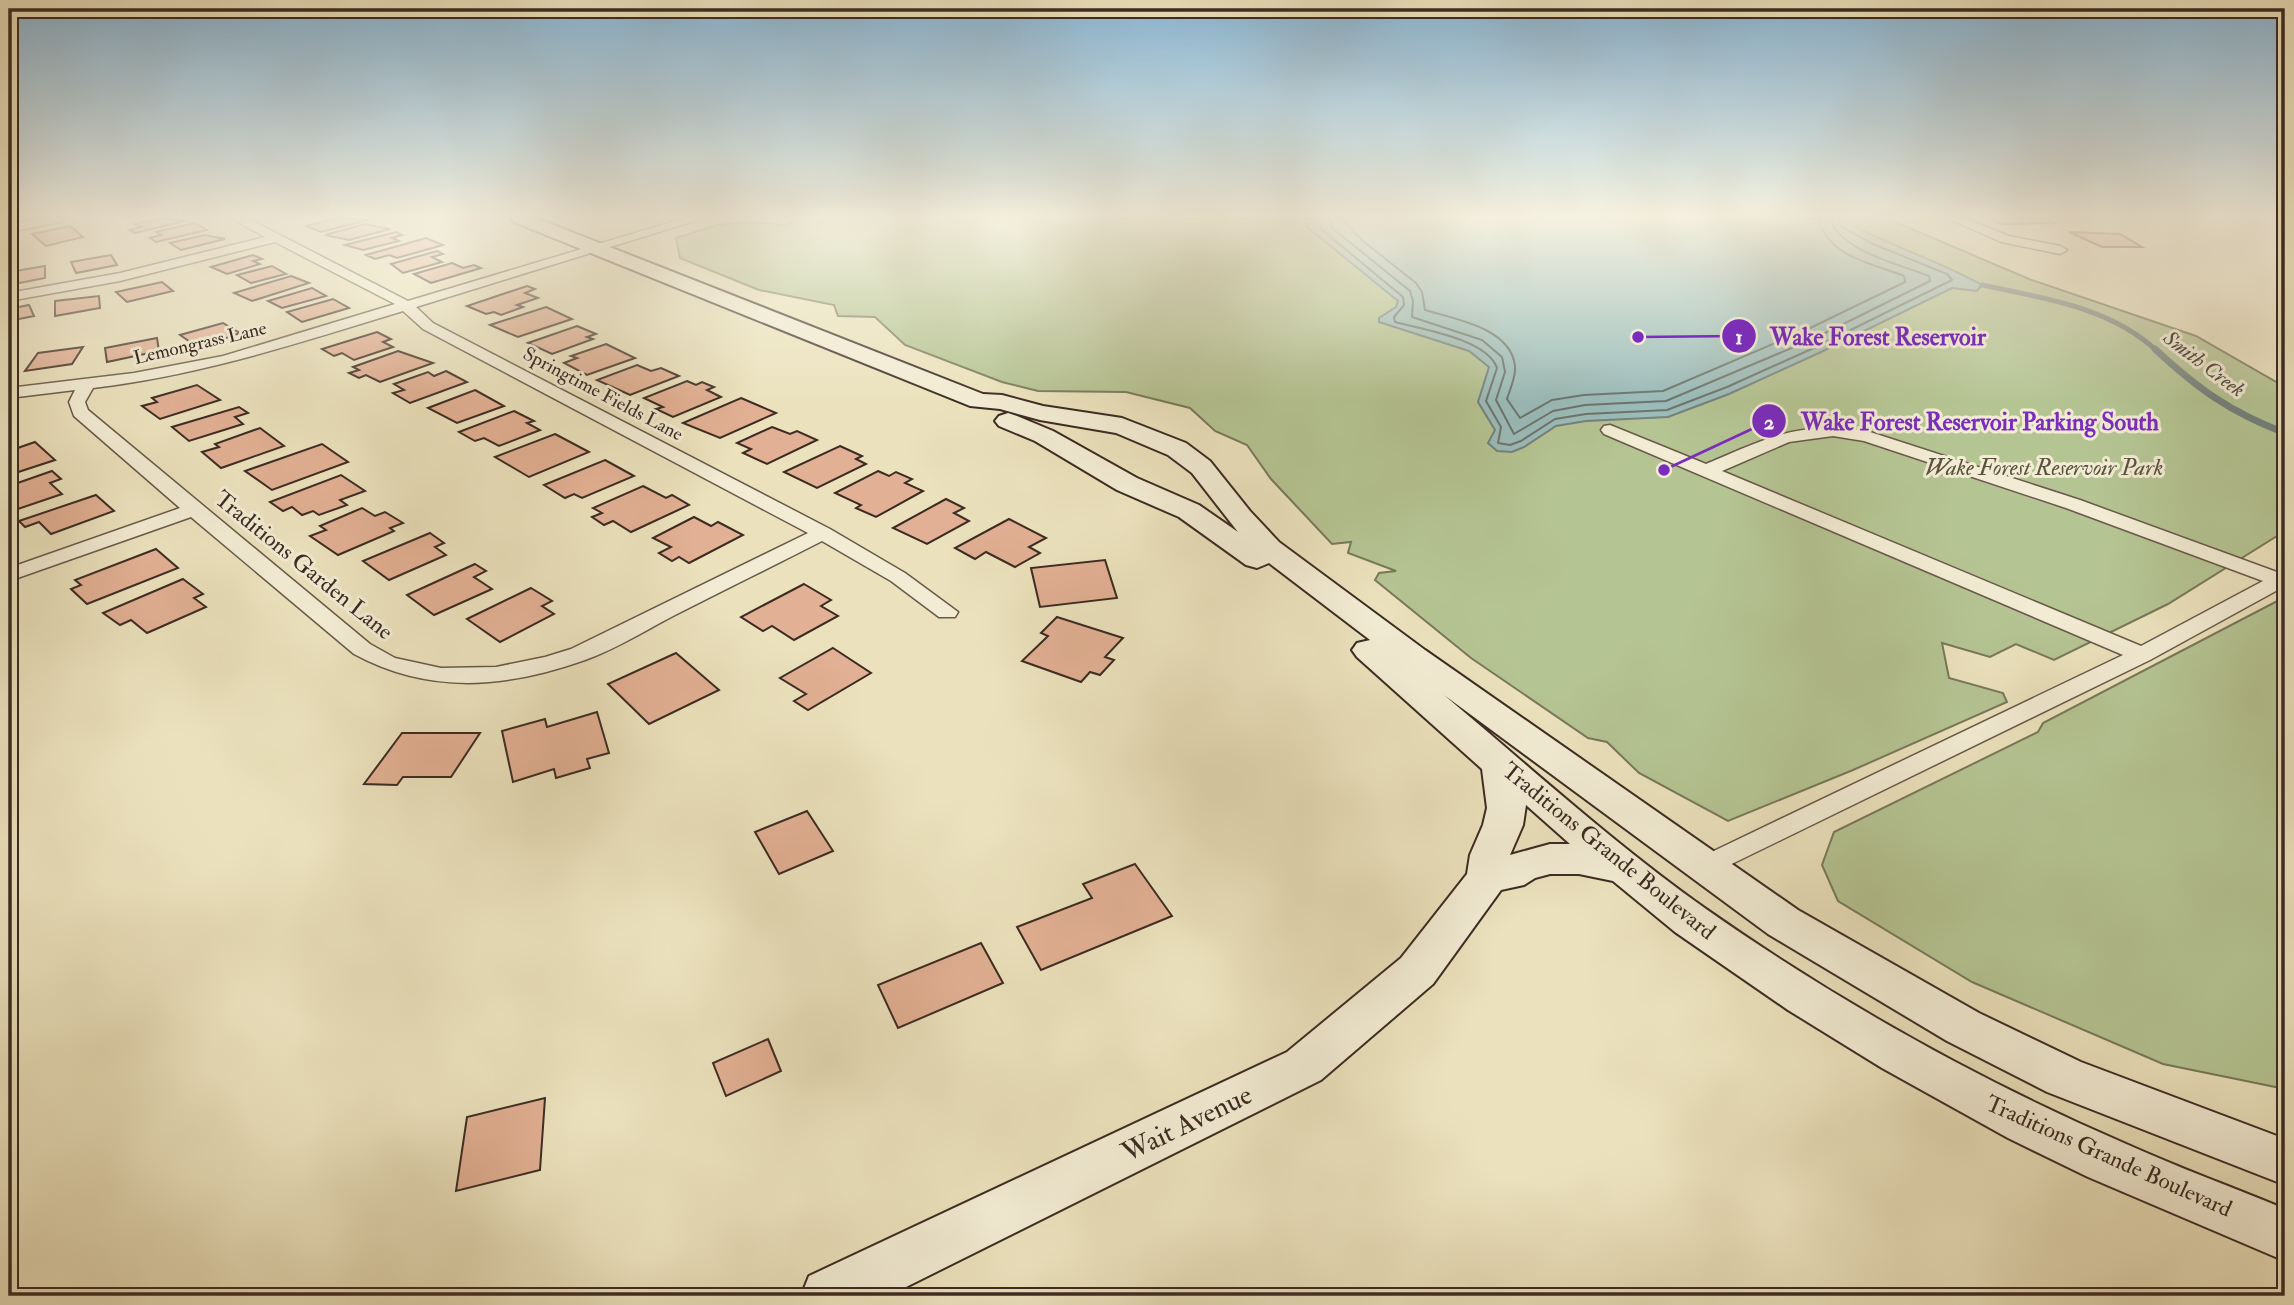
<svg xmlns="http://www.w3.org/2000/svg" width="2294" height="1305" font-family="'IM FELL Double Pica',serif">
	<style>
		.green { fill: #b5c493; stroke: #78785b; stroke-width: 2 }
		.water { fill: #9bbcba; stroke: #75827e; stroke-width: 2 }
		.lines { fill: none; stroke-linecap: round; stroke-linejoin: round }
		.shore { stroke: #6c746e; stroke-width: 2 }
		.stream-far1 { stroke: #75827e; stroke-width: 5 }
		.stream { stroke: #75827e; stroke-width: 7 }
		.building { fill: #e2b094; stroke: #3c2b23; stroke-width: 2 }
		.minor-casing { stroke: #68594a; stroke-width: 3 }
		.secondary-casing { stroke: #3c2b23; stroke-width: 4 }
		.minor { fill: #f2ecd4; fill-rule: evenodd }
		.secondary { fill: #f2ecd4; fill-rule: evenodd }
		.labels { text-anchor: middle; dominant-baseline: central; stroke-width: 6; stroke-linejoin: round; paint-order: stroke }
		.far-street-label { font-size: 19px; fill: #3c2b23; stroke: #f2ecd4 }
		.far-water-label { font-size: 21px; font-style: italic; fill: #544f49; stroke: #f2ecd4 }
		.park-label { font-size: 23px; font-style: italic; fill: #5a513f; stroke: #f2ecd4 }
		.street-label { font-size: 23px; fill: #3c2b23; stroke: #f2ecd4 }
		.near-street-label { font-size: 28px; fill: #3c2b23; stroke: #f2ecd4 }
		.leader { fill: none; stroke: #7b2cbf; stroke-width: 2.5 }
		.callout-dot { fill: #7b2cbf; stroke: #f2ecd4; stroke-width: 2.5 }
		.mark-label { font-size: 21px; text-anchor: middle; font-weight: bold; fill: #fff }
		.callout-label { font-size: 24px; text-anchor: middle; font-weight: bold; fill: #7b2cbf; stroke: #f2ecd4; stroke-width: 6; stroke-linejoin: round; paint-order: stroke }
	</style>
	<rect width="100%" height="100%" fill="#ebe2bd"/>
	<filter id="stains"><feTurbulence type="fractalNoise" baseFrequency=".00286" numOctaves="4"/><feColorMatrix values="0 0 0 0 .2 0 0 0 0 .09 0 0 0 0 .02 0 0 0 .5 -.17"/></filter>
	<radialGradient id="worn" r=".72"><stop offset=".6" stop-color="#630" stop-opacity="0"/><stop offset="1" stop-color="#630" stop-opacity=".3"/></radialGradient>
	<g class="green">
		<polygon points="826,218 1886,218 2029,279 2196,336 2285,387 2285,531 2168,604 2054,660 2016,644 1990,657 1942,643 1949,678 2003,693 2007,702 1853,770 1728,821 1639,773 1607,742 1588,738 1471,658 1375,580 1379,573 1396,571 1348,553 1351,542 1332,544 1271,479 1247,445 1215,431 1190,408 1126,392 1038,391 1002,382 905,345 875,317 838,316 834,305 759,290 680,258 676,238 717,225 751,222 785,225 800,219 821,221"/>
		<polygon points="2285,597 2285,1089 2163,1064 1972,982 1838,901 1822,865 1834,832 2038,732 2043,723"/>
	</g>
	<path class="water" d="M1323,218h517c45,27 96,41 142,67l-5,6 -25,-3 -133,65 -90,41 -61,23 -82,4 -30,5 -32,21 -12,5 -15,-1 -9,-8 7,-13 -17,-28 11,-35 -20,-16 -90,-29v-4l17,-11 2,-6 -92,-75z"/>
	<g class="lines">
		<g class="shore">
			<path d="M1322,218l-1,11 82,68 1,8 -10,12 1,5c26,7 92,17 102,46l-11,33 15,26 -3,16 12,2 11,-4 34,-22 31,-5 81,-4 60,-23 89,-40 136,-67 -5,-6 -74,-30 -33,-18 -2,-8"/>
			<path d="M1331,218v9l79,64 3,10 -1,16 70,23 20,17 3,15 -9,28 18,34 39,-23 32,-6 81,-4 147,-62 117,-58 -1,-5c-32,-13 -86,-23 -100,-58"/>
			<path d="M1341,218l22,23 53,42 6,9 3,18c30,9 86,18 90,56 1,11 -5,23 -8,33l13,19 32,-18 32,-5 79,-4 145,-62 97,-47 -1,-6c-33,-13 -76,-19 -86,-58"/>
		</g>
		<path class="stream-far1" d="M1982,285c61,13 128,22 175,66"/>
		<path class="stream" d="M2155,349c43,40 75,63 130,84"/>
	</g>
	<g class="building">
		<polygon points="162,218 185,221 135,233 129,230 141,227 135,224"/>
		<polygon points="337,218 368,220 321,232 306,226"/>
		<polygon points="1990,218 2045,218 2054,223 2001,224"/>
		<polygon points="195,223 207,230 156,242 150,238 161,235 156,232"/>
		<polygon points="365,224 390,229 349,240 325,235"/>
		<polygon points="70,226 83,237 46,246 32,234"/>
		<polygon points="396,232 402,235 392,238 399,241 363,250 345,245"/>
		<polygon points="2069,232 2120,234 2142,247 2102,247"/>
		<polygon points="205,235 225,239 181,250 170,243"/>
		<polygon points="426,238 443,245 397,258 389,255 375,259 366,255"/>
		<polygon points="437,251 443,254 432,257 442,262 403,273 391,264"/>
		<polygon points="111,255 117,265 76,273 71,262"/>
		<polygon points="253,255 262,259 253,261 260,264 227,274 211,267"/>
		<polygon points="452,263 463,268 474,265 481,268 431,283 414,274"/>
		<polygon points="45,266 45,278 9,285 9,272"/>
		<polygon points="272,266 286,274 251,283 237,275"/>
		<polygon points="291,276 309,283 252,301 234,293"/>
		<polygon points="162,282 173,291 127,302 116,292"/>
		<polygon points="527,286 535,289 525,293 538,298 517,305 523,307 501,315 494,312 486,314 467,306"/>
		<polygon points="312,288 326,296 282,308 268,301"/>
		<polygon points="99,296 100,308 55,316 55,301"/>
		<polygon points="333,299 349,308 302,322 287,312"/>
		<polygon points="29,305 34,316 9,321 9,309"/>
		<polygon points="546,307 572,319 518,337 490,325"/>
		<polygon points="223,323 240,333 199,348 180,335"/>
		<polygon points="577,326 596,334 587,337 593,339 552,354 528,343"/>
		<polygon points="377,332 391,339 383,342 393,347 354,360 342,353 334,356 322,349"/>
		<polygon points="157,338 159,351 107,362 105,348"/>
		<polygon points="606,344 635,358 587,375 564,363 577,358 571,356"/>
		<polygon points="83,347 72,364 25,371 38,353"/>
		<polygon points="398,351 433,363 380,382 366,375 359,378 349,373 359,370 353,367"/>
		<polygon points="637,365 651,371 661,368 679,376 630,395 597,380"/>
		<polygon points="446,371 467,382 410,403 393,393 404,390 394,384 428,372 434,376"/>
		<polygon points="687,381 696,385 702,382 714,387 707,390 721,397 673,417 656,409 663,407 644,398"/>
		<polygon points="197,385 220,400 160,419 142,406 157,402 152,398"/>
		<polygon points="475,390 504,406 457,423 428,408"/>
		<polygon points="741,398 776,413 720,438 683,423"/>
		<polygon points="239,407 248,413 235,417 243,424 189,441 172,427"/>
		<polygon points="514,411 534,421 527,423 540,430 499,446 484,438 475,441 459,432"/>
		<polygon points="772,427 790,434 797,431 817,440 767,464 743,453 751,449 737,443"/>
		<polygon points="260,428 284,446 221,468 202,452 219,447 215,444"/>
		<polygon points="555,434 589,452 529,477 495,457"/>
		<polygon points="35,442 55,460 9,475 9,451"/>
		<polygon points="322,444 348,462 272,490 245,471"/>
		<polygon points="840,446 862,456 856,459 866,464 817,488 784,472"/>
		<polygon points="605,460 634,476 582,498 574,494 565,498 544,485"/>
		<polygon points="52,471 61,479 50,483 62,494 9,512 9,486"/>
		<polygon points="878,471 889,476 896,472 912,479 905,483 923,491 876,517 856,508 861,505 835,493"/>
		<polygon points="341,475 365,491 340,500 347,505 319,515 313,511 302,515 292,507 283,511 270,502"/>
		<polygon points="643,486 666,498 672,495 689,505 631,532 613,521 604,525 592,517 602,513 593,508"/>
		<polygon points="96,495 114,511 51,534 39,522 25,527 19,521"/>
		<polygon points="946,499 964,508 954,513 969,521 927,544 893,528"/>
		<polygon points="362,508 375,516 385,512 403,523 390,528 394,531 338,555 310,536 326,530 320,526"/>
		<polygon points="694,517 711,526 718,522 743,535 689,563 679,557 672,561 659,553 671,547 653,538"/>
		<polygon points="1009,519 1046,538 1029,547 1040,553 1015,567 986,552 975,559 955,548"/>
		<polygon points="430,533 444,543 435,547 446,555 389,580 363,561"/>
		<polygon points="156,549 178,568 87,604 71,589 81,585 75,580"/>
		<polygon points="1105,560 1117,598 1040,607 1031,568"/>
		<polygon points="475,564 486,571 474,577 492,589 434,615 407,595"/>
		<polygon points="183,579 203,594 194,598 206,607 147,633 131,620 120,625 103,613"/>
		<polygon points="804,584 831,600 821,606 838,616 794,640 772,626 763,631 741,617"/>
		<polygon points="531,588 552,601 542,606 554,614 500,642 467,619"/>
		<polygon points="1057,617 1123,638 1105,657 1114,660 1100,675 1090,672 1081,682 1022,661 1048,636 1041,633"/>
		<polygon points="833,648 871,673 808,710 794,701 806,694 780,678"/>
		<polygon points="676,653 719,690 649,724 608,684"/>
		<polygon points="597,712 609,753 587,759 590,768 556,778 554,769 513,782 502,731 545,719 547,727"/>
		<polygon points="402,733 480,733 451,777 403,777 397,785 364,784"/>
		<polygon points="807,811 833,851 779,874 755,832"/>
		<polygon points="1135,864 1172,916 1041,970 1017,927 1092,898 1083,884"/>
		<polygon points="981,943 1003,983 898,1028 878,985"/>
		<polygon points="768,1039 781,1071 726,1096 713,1063"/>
		<polygon points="545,1098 540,1170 456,1191 467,1117"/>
	</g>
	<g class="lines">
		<g class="minor-casing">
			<g id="minor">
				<polygon points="41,218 66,218 60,222 9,232 9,224"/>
				<path d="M231,218h16l161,83 277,-83h19l-288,89 17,16 397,206 75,44 53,39 -3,5h-16l-48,-36 -69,-40c-49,25 -98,49 -147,74 -29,15 -59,34 -90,45 -79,28 -156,35 -231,-6l-163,-137 -182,64v-13l171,-60 -106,-92 -5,-14 6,-12 -66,8v-10l125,-15 89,-17 172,-52 -120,-62 -155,39 -111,20v-8l111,-20 145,-36zM403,311l20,18 385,204 -237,116 -26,8 -49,10 -55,1 -46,-10 -25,-14 -282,-234 -3,-8 8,-14c108,-13 206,-45 310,-77z"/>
				<polygon points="1947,218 1964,218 2009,236 2060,246 2067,250 2060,254 2001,242"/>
				<path d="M1610,425l96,39c62,-26 92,-43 161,-33l213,69 205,75v11l-135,74 -445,217 -10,-3 -4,-7 4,-7 428,-205 -519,-221 -3,-4 3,-4zM1833,436l31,5 202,67 197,73 -122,65 -419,-175 67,-29z"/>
			</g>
		</g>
		<g class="secondary-casing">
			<path id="secondary" d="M511,218h25l447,176 19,1 41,11 79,12 64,25 24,18 40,50 29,31 146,108 373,260 181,103 102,49 204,77v46l-238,-93 -100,-51 -179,-107 -324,-239c86,72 170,149 262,214 130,91 272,171 418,234 53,24 108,44 161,66v52l-197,-84 -80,-39 -126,-70 -94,-58 -113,-78 -62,-51 -34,-7h-29l-15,4 -11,7 -23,5 -68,94 -112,96 -433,216h-87l8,-20 478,-224 114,-94 66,-84 3,-19 13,-30 4,-17 -5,-39 -125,-112 -5,-7 5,-7 13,-3 -101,-77 -12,5 -11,-3 -67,-48 -62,-27 -82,-49 -36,-15 -4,-5 4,-5 9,-3 9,3 36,15 84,47 62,27 39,27 -46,-59 -24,-18 -52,-22 -76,-13 -40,-11 -30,-3 -456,-184zM1526,805l44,39h-20l-40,11 13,-30z"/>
		</g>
		<use href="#minor" class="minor"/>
		<use href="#secondary" class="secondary"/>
	</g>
	<linearGradient id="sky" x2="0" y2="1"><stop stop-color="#89b7d6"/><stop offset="0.54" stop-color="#f6f2e1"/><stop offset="1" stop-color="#f6f2e1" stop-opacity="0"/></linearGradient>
	<rect width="2294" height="401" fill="url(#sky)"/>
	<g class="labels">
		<g class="far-street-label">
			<text transform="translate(200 343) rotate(-13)">Lemongrass Lane</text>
			<text transform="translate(603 394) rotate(28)">Springtime Fields Lane</text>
		</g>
		<g class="far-water-label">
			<text transform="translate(2204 364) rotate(37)">Smith Creek</text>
		</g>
		<g class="park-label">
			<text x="2044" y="467">Wake Forest Reservoir Park</text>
		</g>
		<g class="street-label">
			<text transform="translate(304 565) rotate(39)">Traditions Garden Lane</text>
			<text transform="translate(1609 851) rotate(39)">Traditions Grande Boulevard</text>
			<text transform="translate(2109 1156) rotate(24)">Traditions Grande Boulevard</text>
		</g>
		<g class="near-street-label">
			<text transform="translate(1187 1124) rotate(-26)">Wait Avenue</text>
		</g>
	</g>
	<path class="leader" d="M1638 337L1739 336M1664 470L1769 421"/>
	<g class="callout-dot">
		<circle cx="1638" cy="337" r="7"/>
		<circle cx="1664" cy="470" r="7"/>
		<circle cx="1739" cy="336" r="18"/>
		<circle cx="1769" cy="421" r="18"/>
	</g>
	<g class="mark-label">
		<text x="1739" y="344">1</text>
		<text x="1769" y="429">2</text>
	</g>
	<g class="callout-label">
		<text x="1878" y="345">Wake Forest Reservoir</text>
		<text x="1980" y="430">Wake Forest Reservoir Parking South</text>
	</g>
	<rect width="2294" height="1305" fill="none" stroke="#ebe2bd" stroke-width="35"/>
	<rect x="10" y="10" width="2273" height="1284" fill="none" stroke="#3c2b23" stroke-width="3.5"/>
	<rect x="18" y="18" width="2259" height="1270" fill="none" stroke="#3c2b23" stroke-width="2"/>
	<rect width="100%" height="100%" filter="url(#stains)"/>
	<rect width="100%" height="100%" fill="url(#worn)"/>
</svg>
